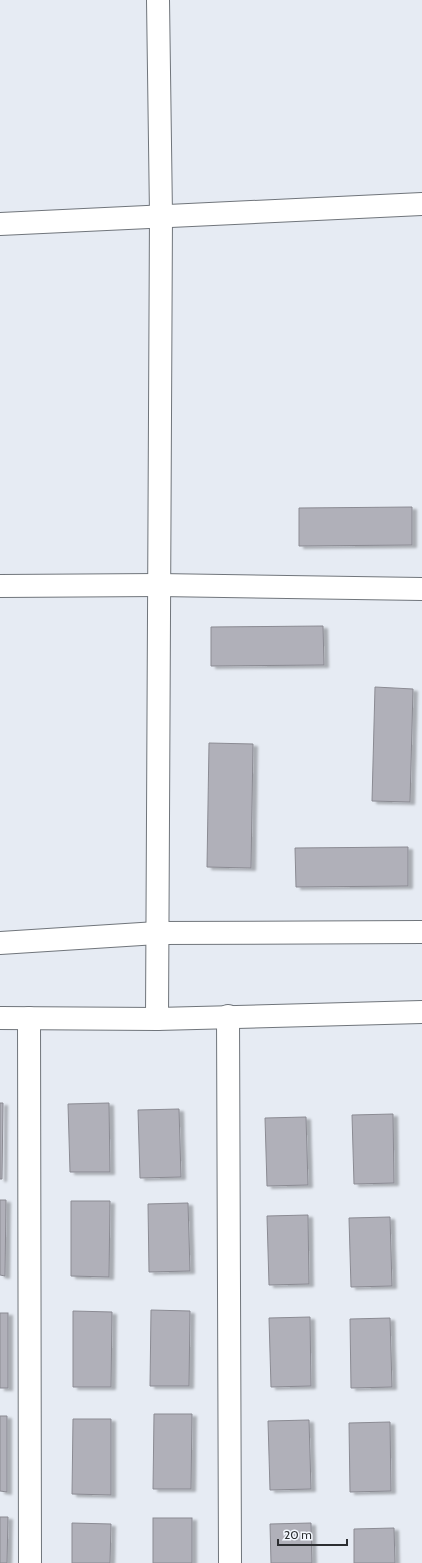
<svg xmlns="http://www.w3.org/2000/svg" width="422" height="1563" font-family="Cabin,sans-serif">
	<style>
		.building { fill: #b0b0b9; stroke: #8b8b93; filter: url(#shadow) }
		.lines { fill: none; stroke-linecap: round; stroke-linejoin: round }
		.minor-casing { stroke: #70757b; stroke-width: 24 }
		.minor { stroke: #fff; stroke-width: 22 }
	</style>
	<defs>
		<filter id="shadow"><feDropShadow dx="4.5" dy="2.5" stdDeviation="1" flood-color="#0004"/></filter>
	</defs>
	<rect width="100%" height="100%" fill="#e6ebf3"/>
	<g class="building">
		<polygon points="412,507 412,545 299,546 299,508"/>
		<polygon points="323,626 324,665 211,666 211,627"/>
		<polygon points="375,687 413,689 410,802 372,801"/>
		<polygon points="209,743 253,744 251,868 207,867"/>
		<polygon points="408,847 408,886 296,887 295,848"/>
		<polygon points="0,1103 3,1103 2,1179 0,1179"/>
		<polygon points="109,1103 110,1172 70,1172 68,1104"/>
		<polygon points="179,1109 181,1177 140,1178 138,1110"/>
		<polygon points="393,1114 394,1183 354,1184 352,1115"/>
		<polygon points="306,1117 308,1185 267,1186 265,1118"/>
		<polygon points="0,1200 6,1200 5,1276 0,1275"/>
		<polygon points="71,1201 110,1201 109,1277 71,1276"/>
		<polygon points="188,1203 190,1271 149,1272 148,1204"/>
		<polygon points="308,1215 309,1284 269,1285 267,1216"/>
		<polygon points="390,1217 392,1286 351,1287 349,1218"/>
		<polygon points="151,1310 190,1311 189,1386 150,1386"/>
		<polygon points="73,1311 112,1312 111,1387 73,1387"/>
		<rect x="0" y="1313" width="8" height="75"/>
		<polygon points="310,1317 311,1386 271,1387 269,1318"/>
		<polygon points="390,1318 392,1387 351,1388 350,1319"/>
		<polygon points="154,1414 192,1414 191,1489 153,1489"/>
		<polygon points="0,1416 7,1416 7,1492 0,1491"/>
		<polygon points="73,1419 111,1419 111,1495 72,1494"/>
		<polygon points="309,1420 311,1489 270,1490 268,1421"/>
		<polygon points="390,1422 391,1491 350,1492 349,1423"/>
		<polygon points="0,1517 8,1517 7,1563 0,1563"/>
		<rect x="153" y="1518" width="39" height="45"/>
		<polygon points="72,1523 111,1524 110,1563 72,1563"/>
		<polygon points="311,1523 312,1563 271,1563 270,1524"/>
		<polygon points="394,1528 395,1563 354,1563 354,1529"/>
	</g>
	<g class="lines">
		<g class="minor-casing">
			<g id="minor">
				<polyline points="0,224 422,204"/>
				<polyline points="0,586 159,585 422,589"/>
				<polyline points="0,943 157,933 422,932"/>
				<polyline points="228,1016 230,1563"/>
				<polyline points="0,1018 157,1019 422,1012"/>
				<polyline points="29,1018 30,1563"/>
				<polyline points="157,1019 161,215 158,0"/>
			</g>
		</g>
		<use href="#minor" class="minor"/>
	</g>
	<path d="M278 1539v6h69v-6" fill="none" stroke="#2c2e31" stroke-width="2"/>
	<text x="284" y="1539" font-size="12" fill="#2c2e31" stroke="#f4f8ff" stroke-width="3" paint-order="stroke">20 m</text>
</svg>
